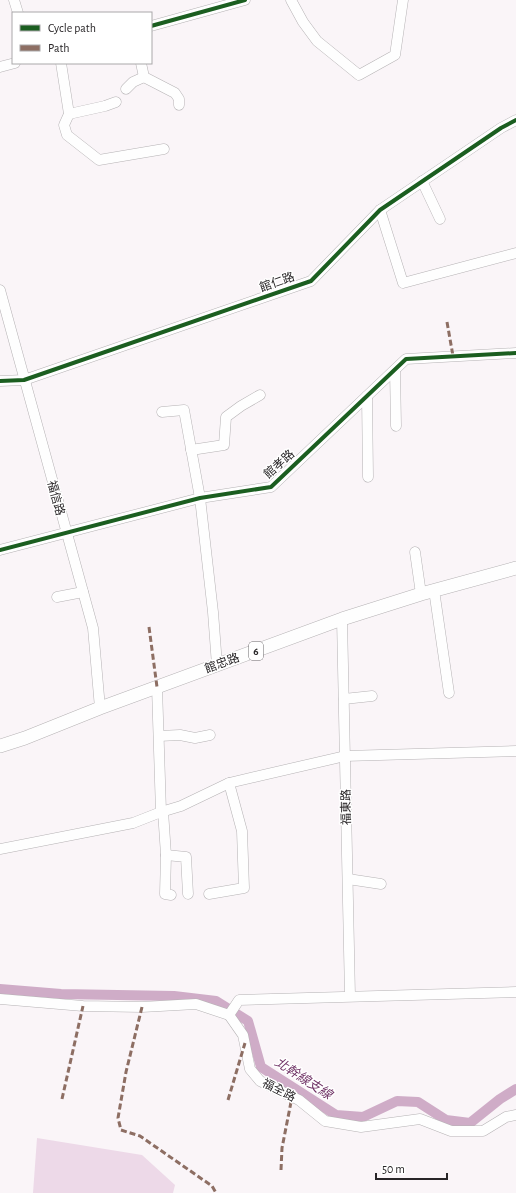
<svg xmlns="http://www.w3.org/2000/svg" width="516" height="1193" font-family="'Alegreya Sans','Noto Sans TC',sans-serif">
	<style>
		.green { fill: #edd9e8 }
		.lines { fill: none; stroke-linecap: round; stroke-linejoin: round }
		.canal { stroke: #cfacc7; stroke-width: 10 }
		.minor-casing { stroke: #b5b2b4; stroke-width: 11 }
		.major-casing { stroke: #b5b2b4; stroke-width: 14 }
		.minor { stroke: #fefefe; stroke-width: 10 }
		.major { stroke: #fefefe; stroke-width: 13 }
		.quiet { stroke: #8d6e63; stroke-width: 3; stroke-dasharray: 6 3; stroke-linecap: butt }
		.cycleway-casing { stroke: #fff; stroke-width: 6 }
		.cycleway { stroke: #1b5e20; stroke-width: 4 }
		.labels { text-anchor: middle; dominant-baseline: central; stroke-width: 3; stroke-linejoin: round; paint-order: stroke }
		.shield { fill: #fff; stroke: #686668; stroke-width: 1 }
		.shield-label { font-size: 11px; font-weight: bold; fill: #282527 }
		.street-label { font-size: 12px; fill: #282527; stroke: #fff }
		.water-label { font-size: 13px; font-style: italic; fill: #713567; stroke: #fff }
	</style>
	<rect width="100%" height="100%" fill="#faf5f8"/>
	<polygon class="green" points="37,1138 142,1155 175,1185 173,1193 33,1193"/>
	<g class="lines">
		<polyline class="canal" points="0,989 61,994 174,996 216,1001 248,1021 261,1067 336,1115 363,1117 397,1101 418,1102 446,1120 470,1123 500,1099 516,1089"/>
		<g class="minor-casing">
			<g id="minor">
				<polyline points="14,0 18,13"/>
				<polyline points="291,0 303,22 317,41 359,75 395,55 403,0"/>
				<polyline points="151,26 245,0"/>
				<polyline points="61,63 69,114 64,125 67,135 99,160 164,149"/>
				<polyline points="141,63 144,77 175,93 179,99 179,105"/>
				<polyline points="0,67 15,63"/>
				<polyline points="126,89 133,82 144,77"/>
				<polyline points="69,114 105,106 116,102"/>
				<polyline points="422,181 440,219"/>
				<polyline points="380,210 403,283 516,253"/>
				<polyline points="0,290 93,628 100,708"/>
				<polyline points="395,370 396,426"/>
				<polyline points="0,381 24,380 311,281 380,210 501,128 516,120"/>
				<polyline points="367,396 368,477"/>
				<polyline points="162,412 184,410 200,498 213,612 217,665"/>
				<polyline points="191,450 224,445 226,417 241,406 260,395"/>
				<polyline points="0,550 200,498 271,487 406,359 516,353"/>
				<polyline points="415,552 421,594"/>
				<polyline points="434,590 449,693"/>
				<polyline points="57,597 83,592"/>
				<polyline points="342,619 350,996"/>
				<polyline points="157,687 161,812"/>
				<polyline points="344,699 372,696"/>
				<polyline points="159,736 180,735 195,738 210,735"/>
				<polyline points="163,811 166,855 165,894 171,895"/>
				<polyline points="0,849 133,823 161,812 181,806 229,783 345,756 516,751"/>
				<polyline points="166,855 186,857 188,894"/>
				<polyline points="348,879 381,884"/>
				<polyline points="209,894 244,888 242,831 229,783"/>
				<polyline points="0,999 83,1006 142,1007 196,1004 229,1015 243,1035 250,1069 260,1081 299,1100 325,1121 361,1127 420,1119 451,1131 483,1131 506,1117 516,1115"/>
				<polyline points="229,1015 239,1000 516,992"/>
			</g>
		</g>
		<g class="major-casing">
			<polyline id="major" points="0,746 25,738 100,708 342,619 421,594 516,568"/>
		</g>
		<use href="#minor" class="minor"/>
		<use href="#major" class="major"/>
		<g class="quiet">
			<polyline points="447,322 453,356"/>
			<polyline points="149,627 157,687"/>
			<polyline points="142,1007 126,1072 118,1118 121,1130 140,1136 212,1186 216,1193"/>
			<polyline points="62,1099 83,1006"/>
			<polyline points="228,1100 245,1043"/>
			<polyline points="281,1170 282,1148 292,1097"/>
		</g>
		<g class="cycleway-casing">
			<g id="cycleway">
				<polyline points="151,26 245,0"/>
				<polyline points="0,381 24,380 311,281 380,210 501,128 516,120"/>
				<polyline points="0,550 200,498 271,487 406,359 516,353"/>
			</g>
		</g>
		<use href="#cycleway" class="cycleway"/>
	</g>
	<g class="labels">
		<rect class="shield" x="249" y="642" width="14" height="18" rx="3"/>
		<g class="shield-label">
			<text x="256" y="651">6</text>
		</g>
		<g class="street-label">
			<text transform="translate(277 282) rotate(-19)">館仁路</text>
			<text transform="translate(279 464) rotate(-42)">館孝路</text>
			<text transform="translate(56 498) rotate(75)">福信路</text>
			<text transform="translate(222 663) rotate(-20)">館忠路</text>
			<text transform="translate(346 807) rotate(-91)">福東路</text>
			<text transform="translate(279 1090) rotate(27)">福全路</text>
		</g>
		<g class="water-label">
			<text transform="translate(303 1079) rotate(33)">北幹線支線</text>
		</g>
	</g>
	<rect x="12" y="12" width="140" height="52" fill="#ffffff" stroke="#a9a8a9"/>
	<rect x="20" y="25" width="20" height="6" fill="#1b5e20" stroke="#a9a8a9"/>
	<text x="48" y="32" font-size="12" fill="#282527">Cycle path</text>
	<rect x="20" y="45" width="20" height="6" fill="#8d6e63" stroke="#a9a8a9"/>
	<text x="48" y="52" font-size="12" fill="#282527">Path</text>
	<path d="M376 1173v6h71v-6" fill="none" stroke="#282527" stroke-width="2"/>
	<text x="382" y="1173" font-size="12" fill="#282527" stroke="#ffffff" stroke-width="3" paint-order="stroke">50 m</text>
</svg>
